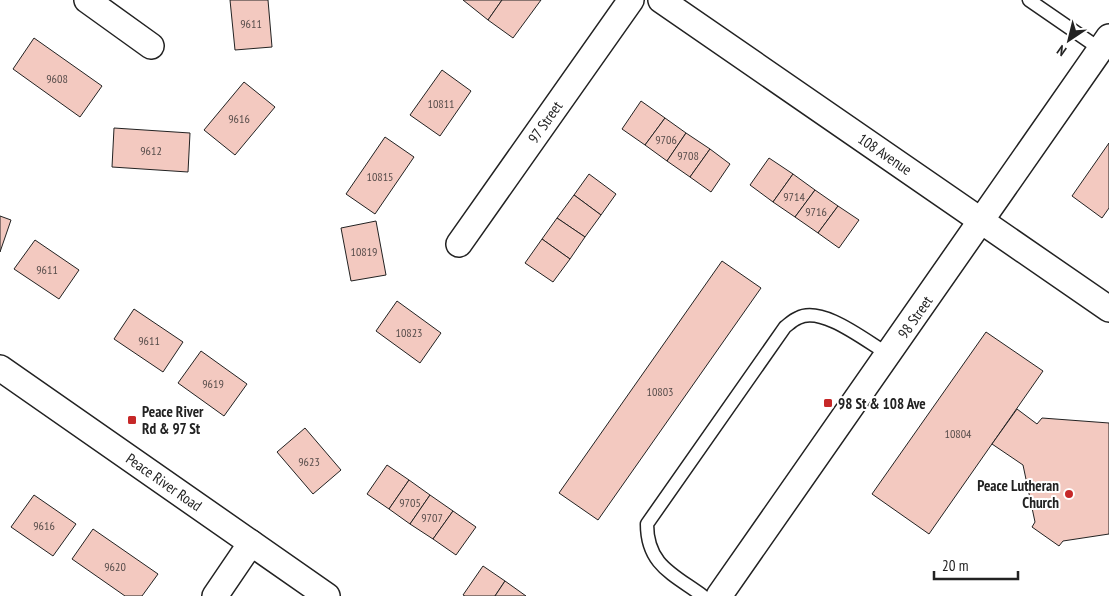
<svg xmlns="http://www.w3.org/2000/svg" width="1109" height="596" font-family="'PT Sans Narrow',sans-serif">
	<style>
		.building { fill: #f3c9c0; stroke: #222 }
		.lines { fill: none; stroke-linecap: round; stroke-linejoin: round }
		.lane-casing { stroke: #222; stroke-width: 15 }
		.street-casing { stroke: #222; stroke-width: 28 }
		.lane { stroke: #fff; stroke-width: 12 }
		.street { stroke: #fff; stroke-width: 25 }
		.poi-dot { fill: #c62828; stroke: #fff; stroke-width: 2 }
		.labels { text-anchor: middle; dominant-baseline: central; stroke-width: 4; stroke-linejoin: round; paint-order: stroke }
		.number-label { font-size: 12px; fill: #564c4a }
		.street-label { font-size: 15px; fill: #222; stroke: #fff }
		.poi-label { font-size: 15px; font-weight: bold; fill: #222; stroke: #fff; text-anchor: start }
	</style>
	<rect width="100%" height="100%" fill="#fff"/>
	<g class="building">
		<polygon points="230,0 268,0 272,47 235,50"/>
		<polygon points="463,0 502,0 488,20"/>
		<polygon points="502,0 541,0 513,38 488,20"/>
		<polygon points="34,38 102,86 80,117 13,69"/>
		<polygon points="442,70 471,91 440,136 410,115"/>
		<polygon points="244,82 275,107 235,155 204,130"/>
		<polygon points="641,101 665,118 645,145 622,129"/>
		<polygon points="665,118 686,133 667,161 645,145"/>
		<polygon points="114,128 190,133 188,172 112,167"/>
		<polygon points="686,133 710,149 690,177 667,161"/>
		<polygon points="385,137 414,157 375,214 346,194"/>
		<polygon points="1109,143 1109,208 1102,218 1072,196"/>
		<polygon points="710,149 730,164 711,192 690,177"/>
		<polygon points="769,158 793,174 773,202 750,185"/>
		<polygon points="589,174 616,194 601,215 574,195"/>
		<polygon points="793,174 815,190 795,217 773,202"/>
		<polygon points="815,190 838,206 818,233 795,217"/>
		<polygon points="574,195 601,215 585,237 557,218"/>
		<polygon points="838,206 859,220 839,248 818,233"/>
		<polygon points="0,216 11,220 0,252"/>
		<polygon points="557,218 585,237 570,259 542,239"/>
		<polygon points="376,221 386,275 351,281 341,228"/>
		<polygon points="542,239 570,259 553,282 525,263"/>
		<polygon points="35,240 79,270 59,299 14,269"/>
		<polygon points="722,261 761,288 598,520 559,493"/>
		<polygon points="397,301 441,333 420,363 376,331"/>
		<polygon points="134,309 183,342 163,372 114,339"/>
		<polygon points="986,332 1043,371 929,534 872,494"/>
		<polygon points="201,351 247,384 224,416 178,383"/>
		<polygon points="1017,409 1037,424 1042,418 1109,423 1109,534 1063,541 1059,546 1032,527 1035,522 1023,465 992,444"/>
		<polygon points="305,428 341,470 313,494 277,452"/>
		<polygon points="387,465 409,480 389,509 367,494"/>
		<polygon points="409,480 430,495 410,524 389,509"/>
		<polygon points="34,495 76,524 53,556 11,527"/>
		<polygon points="430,495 453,511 433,539 410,524"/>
		<polygon points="453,511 476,527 456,555 433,539"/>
		<polygon points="93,529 158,574 142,596 125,596 72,559"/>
		<polygon points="483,566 505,581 495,596 465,596 463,595"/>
		<polygon points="505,581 526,596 495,596"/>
	</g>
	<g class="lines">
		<g class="lane-casing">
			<g id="lane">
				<polyline points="1029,0 1103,51"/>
				<path d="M703,596c-30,-22 -56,-31 -56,-72l138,-197c4,-3 8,-7 13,-9 24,-13 69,24 90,36"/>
			</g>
		</g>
		<g class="street-casing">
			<g id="street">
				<polyline points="87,0 151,46"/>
				<polyline points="661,0 1109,309"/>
				<polyline points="459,244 631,0"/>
				<polyline points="0,368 327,596"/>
				<polyline points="215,596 251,543"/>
				<polyline points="719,596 1109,37"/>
			</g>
		</g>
		<use href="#lane" class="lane"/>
		<use href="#street" class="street"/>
	</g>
	<g class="poi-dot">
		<rect x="823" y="398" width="10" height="10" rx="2.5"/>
		<rect x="127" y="415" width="10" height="10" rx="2.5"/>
		<circle cx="1069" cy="494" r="5"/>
	</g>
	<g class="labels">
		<g class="number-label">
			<text x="251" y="23">9611</text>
			<text x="57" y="78">9608</text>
			<text x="441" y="103">10811</text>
			<text x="239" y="118">9616</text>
			<text x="666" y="139">9706</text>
			<text x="151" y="150">9612</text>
			<text x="688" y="155">9708</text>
			<text x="380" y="176">10815</text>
			<text x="794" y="196">9714</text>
			<text x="816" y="211">9716</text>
			<text x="364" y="251">10819</text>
			<text x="47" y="269">9611</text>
			<text x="409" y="332">10823</text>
			<text x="149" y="340">9611</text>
			<text x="213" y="383">9619</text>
			<text x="660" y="391">10803</text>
			<text x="958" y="433">10804</text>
			<text x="309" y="461">9623</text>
			<text x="410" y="502">9705</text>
			<text x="432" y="517">9707</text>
			<text x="44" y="525">9616</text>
			<text x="115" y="566">9620</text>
		</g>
		<g class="street-label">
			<text transform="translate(545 122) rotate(-55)">97 Street</text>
			<text transform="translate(885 154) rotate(34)">108 Avenue</text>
			<text transform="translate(915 317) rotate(-55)">98 Street</text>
			<text transform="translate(164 482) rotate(35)">Peace River Road</text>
		</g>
		<g class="poi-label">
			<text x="838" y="403">98 St &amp; 108 Ave</text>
			<text x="142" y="411">Peace River<tspan x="142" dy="17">Rd &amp; 97 St</tspan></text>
			<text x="1059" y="485" text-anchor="end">Peace Lutheran<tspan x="1059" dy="17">Church</tspan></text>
		</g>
	</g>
	<g transform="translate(1069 40) rotate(215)" stroke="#ffffff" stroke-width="4" paint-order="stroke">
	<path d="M0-4L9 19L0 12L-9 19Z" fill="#222222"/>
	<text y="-8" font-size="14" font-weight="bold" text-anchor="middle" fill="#222222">N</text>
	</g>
	<path d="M934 571v8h84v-8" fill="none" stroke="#222222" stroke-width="2.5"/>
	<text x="942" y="571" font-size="15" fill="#222222" stroke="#ffffff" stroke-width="4" paint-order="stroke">20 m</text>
</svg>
